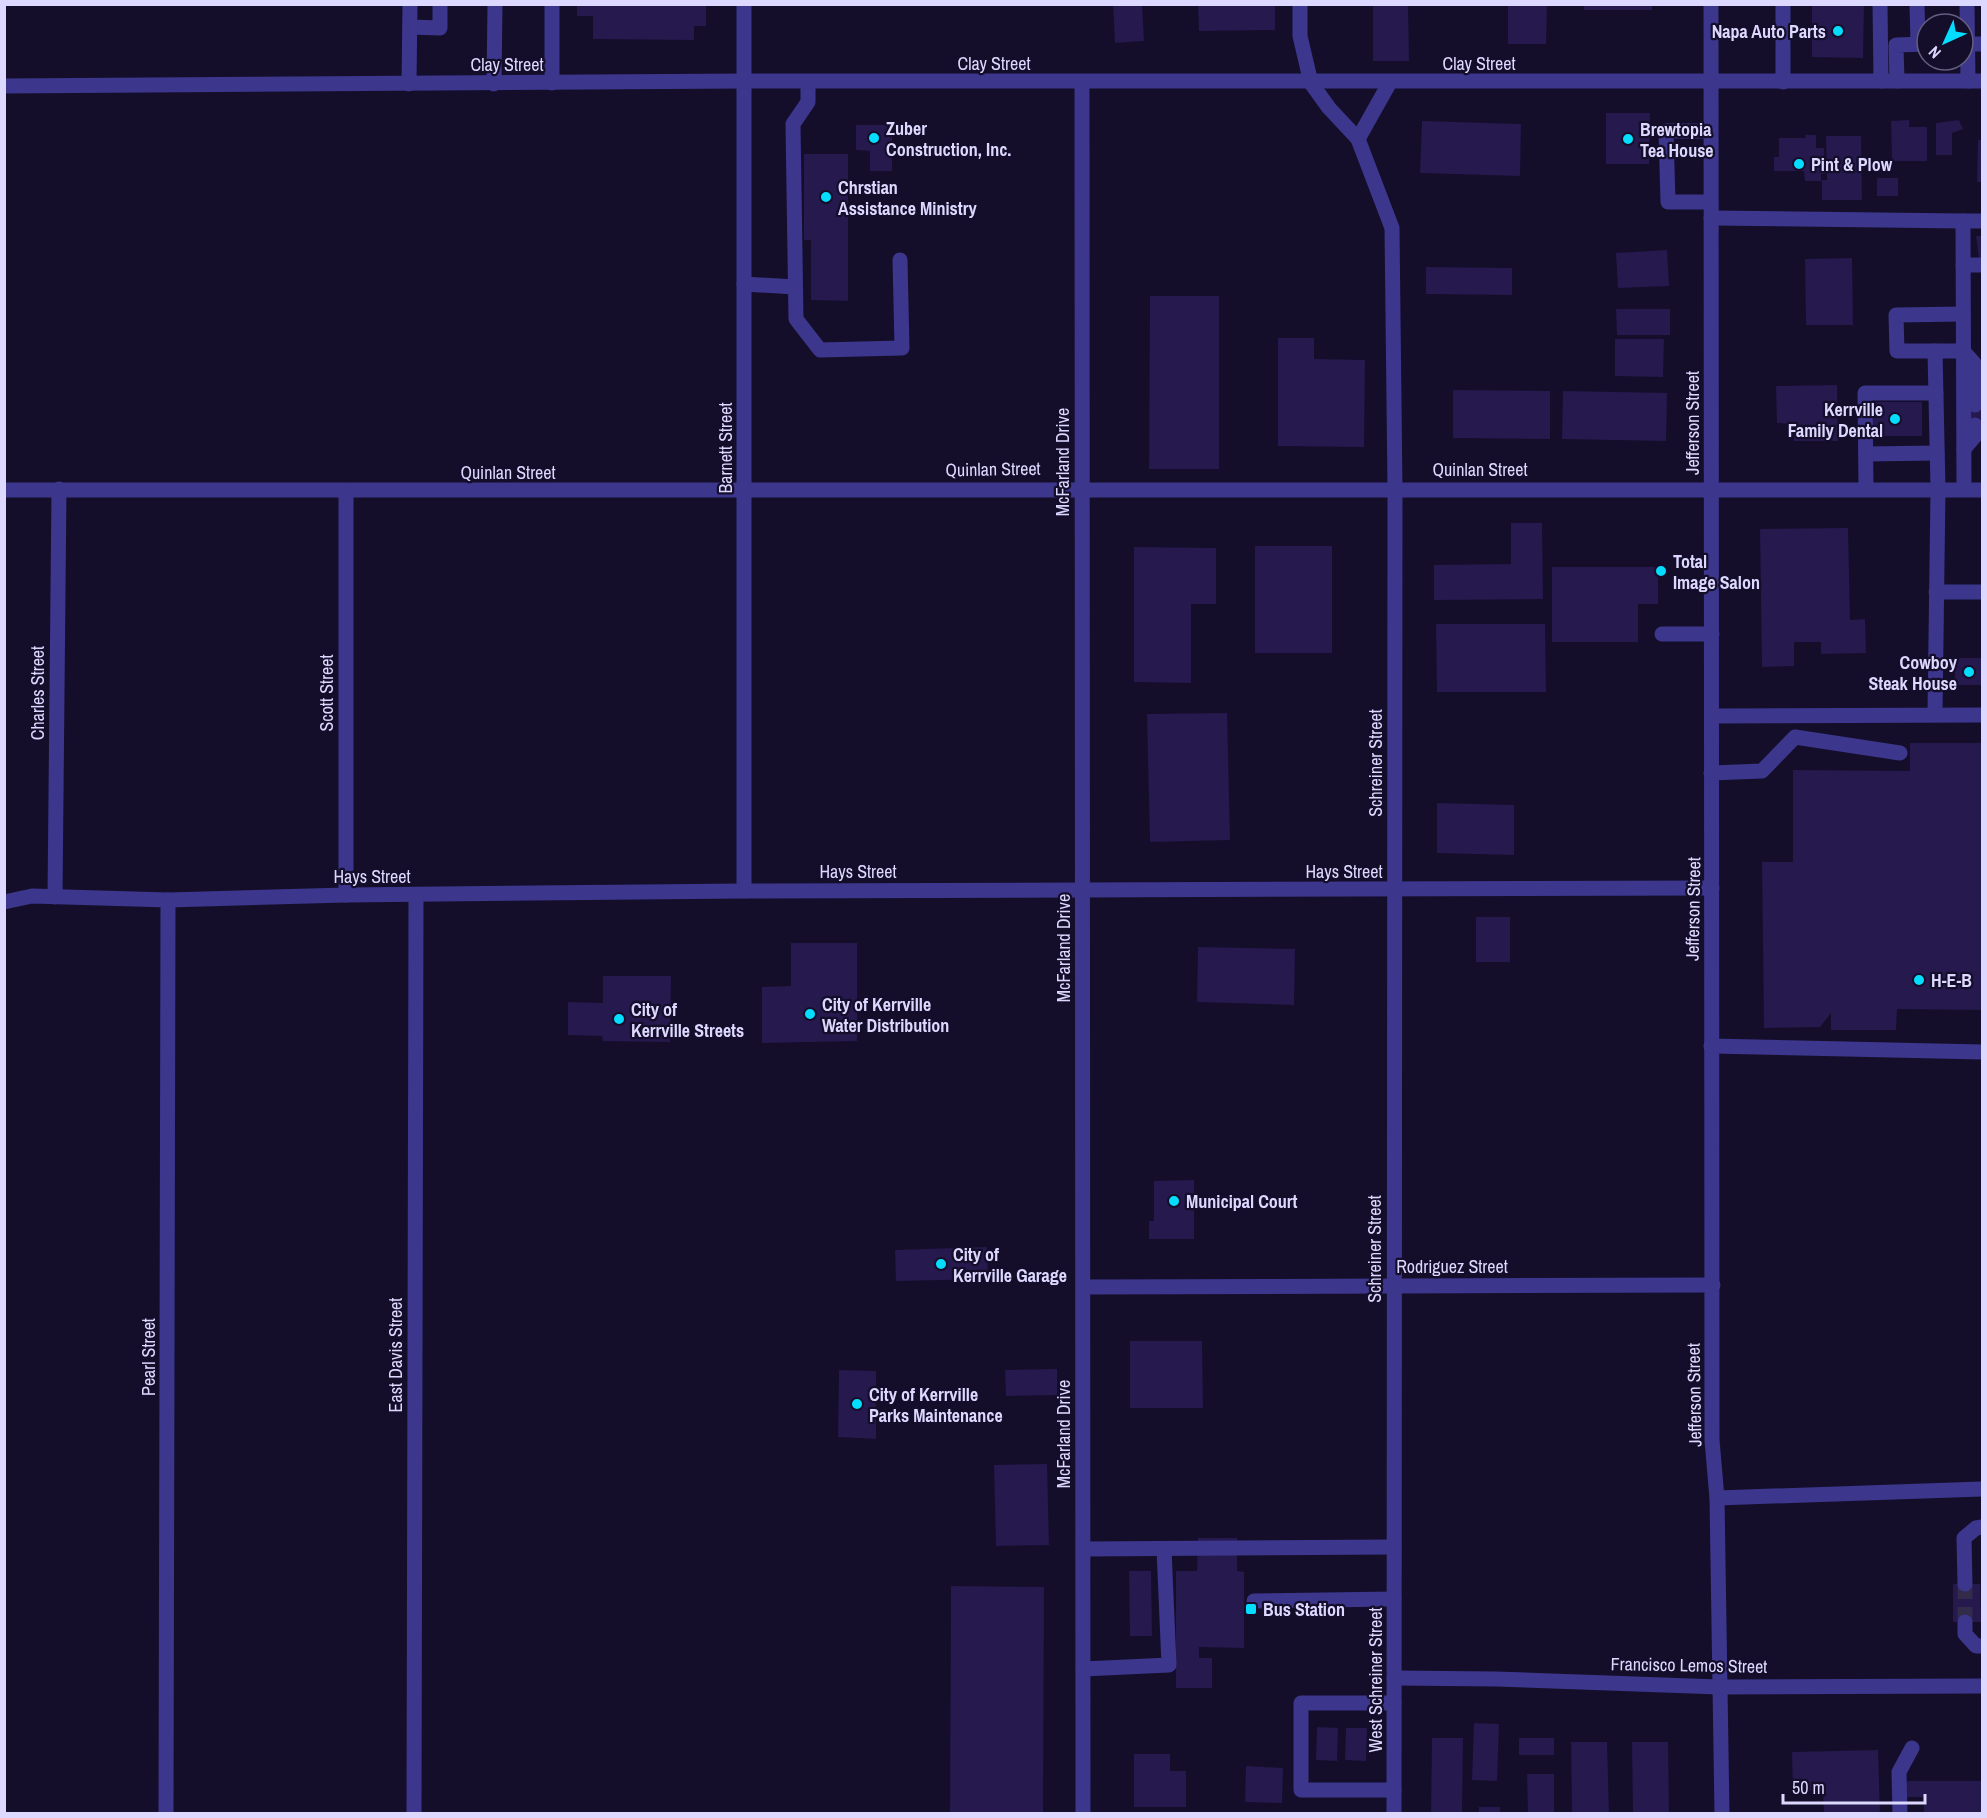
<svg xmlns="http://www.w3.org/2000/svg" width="1987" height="1818" font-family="'Archivo Narrow',sans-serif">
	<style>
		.building { fill: #25194d }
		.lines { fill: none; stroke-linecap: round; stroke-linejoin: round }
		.minor-tunnel { stroke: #322c4a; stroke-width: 15; stroke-dasharray: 15 8; stroke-linecap: butt }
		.minor { stroke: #3c368c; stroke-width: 15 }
		.poi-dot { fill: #04ddff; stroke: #140e2a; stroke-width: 2 }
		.labels { text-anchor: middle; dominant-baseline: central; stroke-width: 4.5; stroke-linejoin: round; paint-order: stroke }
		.poi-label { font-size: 18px; font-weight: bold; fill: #ddd8ff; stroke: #140e2a; text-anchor: start }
		.street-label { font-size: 18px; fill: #ddd8ff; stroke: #140e2a }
	</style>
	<rect width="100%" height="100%" fill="#140e2a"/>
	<g class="building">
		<polygon points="577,4 706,4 706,26 694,26 694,40 593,39 593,16 577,16"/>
		<polygon points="1113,4 1142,4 1144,41 1115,43"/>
		<polygon points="1198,4 1275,4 1275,30 1199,31"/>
		<polygon points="1373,4 1408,4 1409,61 1373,61"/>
		<polygon points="1508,4 1547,4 1546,44 1508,44"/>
		<rect x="1584" y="4" width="68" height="6"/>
		<polygon points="1812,4 1864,4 1863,58 1812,57"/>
		<polygon points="1606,113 1650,113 1649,164 1606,164"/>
		<polygon points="1909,120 1909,127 1927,127 1927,161 1892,161 1891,121"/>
		<polygon points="1959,120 1963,129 1952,133 1952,155 1936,155 1936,123"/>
		<polygon points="1422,121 1521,124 1520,176 1420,173"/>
		<polygon points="856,125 892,125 892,171 870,171 870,151 856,150"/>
		<polygon points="1805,135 1816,135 1816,148 1824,148 1825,174 1821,174 1821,181 1805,181 1804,171 1774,171 1774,157 1779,157 1779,138 1806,138"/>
		<polygon points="1826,136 1861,136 1862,200 1822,200 1822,180 1827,180"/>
		<polygon points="1978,140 1982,140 1982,182 1977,182"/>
		<polygon points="804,154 848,154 848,301 811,300 811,240 804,240"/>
		<rect x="1877" y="178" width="21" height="18"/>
		<polygon points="1976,236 1982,236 1982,273 1981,273"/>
		<polygon points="1667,250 1669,286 1618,288 1616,253"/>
		<polygon points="1852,258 1853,325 1806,325 1805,259"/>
		<polygon points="1426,267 1512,268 1512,295 1426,294"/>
		<polygon points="1150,296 1219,296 1219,469 1149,469"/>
		<polygon points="1616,309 1670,309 1670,335 1617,335"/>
		<polygon points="1278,338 1314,338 1314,359 1365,360 1364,447 1278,446"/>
		<polygon points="1615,339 1664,339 1663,377 1615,376"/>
		<polygon points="1837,385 1838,441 1794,441 1794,424 1777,423 1776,386"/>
		<polygon points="1453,390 1550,391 1550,439 1453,438"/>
		<polygon points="1563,391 1667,393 1666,441 1562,439"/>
		<rect x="1868" y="402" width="54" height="34"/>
		<polygon points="1966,405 1982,406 1982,425 1967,425"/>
		<polygon points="1511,523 1542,523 1543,599 1434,600 1434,565 1511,564"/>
		<polygon points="1848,528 1850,620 1865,619 1866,653 1821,654 1821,642 1794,642 1794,666 1762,667 1760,529"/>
		<rect x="1255" y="546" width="77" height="107"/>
		<polygon points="1134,547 1216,548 1216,604 1191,604 1191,683 1134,682"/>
		<polygon points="1552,567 1658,567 1658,604 1638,604 1638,642 1552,642"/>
		<polygon points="1436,624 1545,624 1546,692 1437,692"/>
		<rect x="1955" y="658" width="27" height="27"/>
		<polygon points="1227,713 1230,840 1150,842 1147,714"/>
		<polygon points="1910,743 1982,743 1982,1010 1897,1009 1896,1030 1831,1030 1831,1013 1820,1027 1764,1028 1762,862 1793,862 1793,770 1910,771"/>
		<polygon points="1437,803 1514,805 1514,855 1437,853"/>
		<rect x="1476" y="917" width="34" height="45"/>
		<polygon points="791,943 857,943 857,1041 762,1043 762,987 791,986"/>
		<polygon points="1198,947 1295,949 1294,1005 1197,1002"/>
		<polygon points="603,976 671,976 670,1042 603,1041 602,1036 568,1035 568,1002 603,1003"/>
		<polygon points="1194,1180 1194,1239 1149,1239 1149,1221 1154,1221 1154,1181"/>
		<polygon points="987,1247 988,1279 896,1281 895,1250"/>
		<polygon points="1130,1341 1202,1341 1203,1408 1130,1408"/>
		<polygon points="1057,1369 1057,1395 1006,1396 1005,1370"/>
		<polygon points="839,1370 876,1371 876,1439 838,1437"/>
		<polygon points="1047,1464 1049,1545 996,1546 994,1465"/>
		<polygon points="1198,1538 1237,1538 1237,1571 1244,1572 1244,1648 1199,1647 1199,1658 1212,1658 1212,1688 1176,1688 1176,1571 1197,1571"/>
		<polygon points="1129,1571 1151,1571 1152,1636 1130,1636"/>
		<polygon points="1953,1584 1980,1584 1981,1622 1953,1622"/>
		<polygon points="951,1586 1044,1587 1043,1814 950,1814"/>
		<polygon points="1474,1723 1499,1724 1497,1781 1472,1780"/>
		<polygon points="1317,1727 1338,1728 1337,1761 1316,1760"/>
		<polygon points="1346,1728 1367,1728 1366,1761 1345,1760"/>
		<polygon points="1432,1738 1463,1738 1462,1814 1431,1814"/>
		<rect x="1519" y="1738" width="35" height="17"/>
		<polygon points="1571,1742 1607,1742 1609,1814 1572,1814"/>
		<polygon points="1632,1742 1668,1742 1669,1814 1633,1814"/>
		<polygon points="1878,1750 1880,1814 1824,1814 1823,1790 1793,1791 1792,1752"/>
		<polygon points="1134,1754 1170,1754 1170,1771 1186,1771 1186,1807 1134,1807"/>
		<polygon points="1246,1766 1283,1768 1282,1803 1245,1802"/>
		<polygon points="1527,1774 1554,1774 1554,1814 1528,1814"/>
		<polygon points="1907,1781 1982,1781 1982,1814 1924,1814 1924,1797 1907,1797"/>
		<rect x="1479" y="1807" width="21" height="7"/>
	</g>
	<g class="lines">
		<polyline class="minor-tunnel" points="1965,1584 1965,1622"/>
		<g class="minor">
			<polyline points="1300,4 1300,36 1311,83 1329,108 1358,139 1392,228 1395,489 1394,1814"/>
			<polyline points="1711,4 1712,1440 1717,1498 1722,1814"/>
			<polyline points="1783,4 1783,82"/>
			<polyline points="1880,4 1881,81"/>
			<polyline points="1917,4 1918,44"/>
			<polyline points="1967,4 1968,81"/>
			<polyline points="410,27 440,28 440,4"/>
			<polyline points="1963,44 1982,44"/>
			<polyline points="1897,81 1896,45 1927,44"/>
			<polyline points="808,82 808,102 793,124 796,319 820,350 902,348 900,260"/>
			<polyline points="1082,82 1083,1814"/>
			<polyline points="552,83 552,4"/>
			<polyline points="409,84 410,4"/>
			<polyline points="494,84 495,4"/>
			<polyline points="4,86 744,81 1982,81"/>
			<polyline points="1710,131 1666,131 1668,202 1711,202"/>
			<polyline points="1358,139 1390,82"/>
			<polyline points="1711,218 1963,221"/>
			<polyline points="1963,265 1980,265"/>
			<polyline points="744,284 795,287"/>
			<polyline points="1963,314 1896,315 1897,351 1963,351 1974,363 1975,405"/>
			<polyline points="1964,449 1975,436 1975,425"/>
			<polyline points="1866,454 1937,453"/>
			<polyline points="1866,488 1865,393 1936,393"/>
			<polyline points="1964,489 1963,221 1982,221"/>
			<polyline points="4,490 1982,490"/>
			<polyline points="1936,592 1982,592"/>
			<polyline points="1662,634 1712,634"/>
			<polyline points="1935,714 1938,489 1935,351"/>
			<polyline points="1712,716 1982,715"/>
			<polyline points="1711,773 1762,771 1795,737 1900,753"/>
			<polyline points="744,891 744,4"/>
			<polyline points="346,895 346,491"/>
			<polyline points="55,897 59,489"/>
			<polyline points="4,902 32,896 168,900 346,895 744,891 1712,888"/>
			<polyline points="1711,1046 1982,1052"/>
			<polyline points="1083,1287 1713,1285"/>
			<polyline points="1717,1498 1982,1489"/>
			<polyline points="1083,1549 1394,1547"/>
			<polyline points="1965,1584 1964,1538 1976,1528 1982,1527"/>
			<polyline points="1254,1601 1394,1599"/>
			<polyline points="1965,1622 1965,1634 1976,1646 1982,1646"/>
			<polyline points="1083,1669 1169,1665 1164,1549"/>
			<polyline points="1394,1678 1496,1679 1719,1687 1982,1686"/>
			<polyline points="1394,1790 1301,1790 1301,1703 1394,1703"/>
			<polyline points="166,1814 168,900"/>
			<polyline points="414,1814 416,896"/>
			<polyline points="1900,1814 1899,1772 1912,1748"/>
		</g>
	</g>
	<g class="poi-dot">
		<circle cx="1838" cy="31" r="6"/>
		<circle cx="874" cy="138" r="6"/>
		<circle cx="1628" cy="139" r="6"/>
		<circle cx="1799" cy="164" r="6"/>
		<circle cx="826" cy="197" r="6"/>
		<circle cx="1895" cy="419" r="6"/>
		<circle cx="1661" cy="571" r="6"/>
		<circle cx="1969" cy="672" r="6"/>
		<circle cx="1919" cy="980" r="6"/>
		<circle cx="810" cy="1014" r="6"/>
		<circle cx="619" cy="1019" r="6"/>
		<circle cx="1174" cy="1201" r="6"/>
		<circle cx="941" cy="1264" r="6"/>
		<circle cx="857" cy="1404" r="6"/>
		<rect x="1245" y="1603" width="12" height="12" rx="3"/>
	</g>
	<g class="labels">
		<g class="poi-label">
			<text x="1826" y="31" text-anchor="end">Napa Auto Parts</text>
			<text x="886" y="128">Zuber<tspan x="886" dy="21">Construction, Inc.</tspan></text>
			<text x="1640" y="129">Brewtopia<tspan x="1640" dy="21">Tea House</tspan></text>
			<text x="1811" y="164">Pint &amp; Plow</text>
			<text x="838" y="187">Chrstian<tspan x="838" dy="21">Assistance Ministry</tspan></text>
			<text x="1883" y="409" text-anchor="end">Kerrville<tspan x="1883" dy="21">Family Dental</tspan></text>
			<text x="1673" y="561">Total<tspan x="1673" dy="21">Image Salon</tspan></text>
			<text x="1957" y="662" text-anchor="end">Cowboy<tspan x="1957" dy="21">Steak House</tspan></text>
			<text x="1931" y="980">H-E-B</text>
			<text x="822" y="1004">City of Kerrville<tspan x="822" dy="21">Water Distribution</tspan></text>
			<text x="631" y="1009">City of<tspan x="631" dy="21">Kerrville Streets</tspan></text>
			<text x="1186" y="1201">Municipal Court</text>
			<text x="953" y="1254">City of<tspan x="953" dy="21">Kerrville Garage</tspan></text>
			<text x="869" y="1394">City of Kerrville<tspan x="869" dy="21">Parks Maintenance</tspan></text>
			<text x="1263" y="1609">Bus Station</text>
		</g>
		<g class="street-label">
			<text x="994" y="63">Clay Street</text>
			<text x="1479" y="63">Clay Street</text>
			<text x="507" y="64">Clay Street</text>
			<text transform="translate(1692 423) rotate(-90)">Jefferson Street</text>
			<text transform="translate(725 448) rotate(-90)">Barnett Street</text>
			<text transform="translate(1062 462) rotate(-90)">McFarland Drive</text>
			<text transform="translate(993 469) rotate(-1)">Quinlan Street</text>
			<text x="1480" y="469">Quinlan Street</text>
			<text x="508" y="472">Quinlan Street</text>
			<text transform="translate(37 693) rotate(-90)">Charles Street</text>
			<text transform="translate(326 693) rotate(-90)">Scott Street</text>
			<text transform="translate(1375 763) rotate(-90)">Schreiner Street</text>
			<text x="858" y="871">Hays Street</text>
			<text x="1344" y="871">Hays Street</text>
			<text x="372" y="876">Hays Street</text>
			<text transform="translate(1693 909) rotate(-89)">Jefferson Street</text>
			<text transform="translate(1063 948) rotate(-90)">McFarland Drive</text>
			<text transform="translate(1374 1249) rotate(-90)">Schreiner Street</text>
			<text x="1452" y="1266">Rodriguez Street</text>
			<text transform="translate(395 1355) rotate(-90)">East Davis Street</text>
			<text transform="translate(148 1357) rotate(-90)">Pearl Street</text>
			<text transform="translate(1694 1395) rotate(-91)">Jefferson Street</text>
			<text transform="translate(1063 1434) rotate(-90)">McFarland Drive</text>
			<text transform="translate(1689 1665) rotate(1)">Francisco Lemos Street</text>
			<text transform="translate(1375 1680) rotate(-90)">West Schreiner Street</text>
		</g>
	</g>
	<rect width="1987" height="1818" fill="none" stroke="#ddd8ff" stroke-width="12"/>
	<g transform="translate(1945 42) rotate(225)"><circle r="28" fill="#140e2a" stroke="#645f7f" stroke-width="1.5"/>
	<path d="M0-4.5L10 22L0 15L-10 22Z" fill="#04ddff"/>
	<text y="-9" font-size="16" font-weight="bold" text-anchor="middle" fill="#ddd8ff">N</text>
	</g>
	<path d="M1783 1794v9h142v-9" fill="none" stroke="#ddd8ff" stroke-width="3"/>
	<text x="1792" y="1794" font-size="18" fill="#ddd8ff" stroke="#140e2a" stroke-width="4.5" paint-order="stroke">50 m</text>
</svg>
